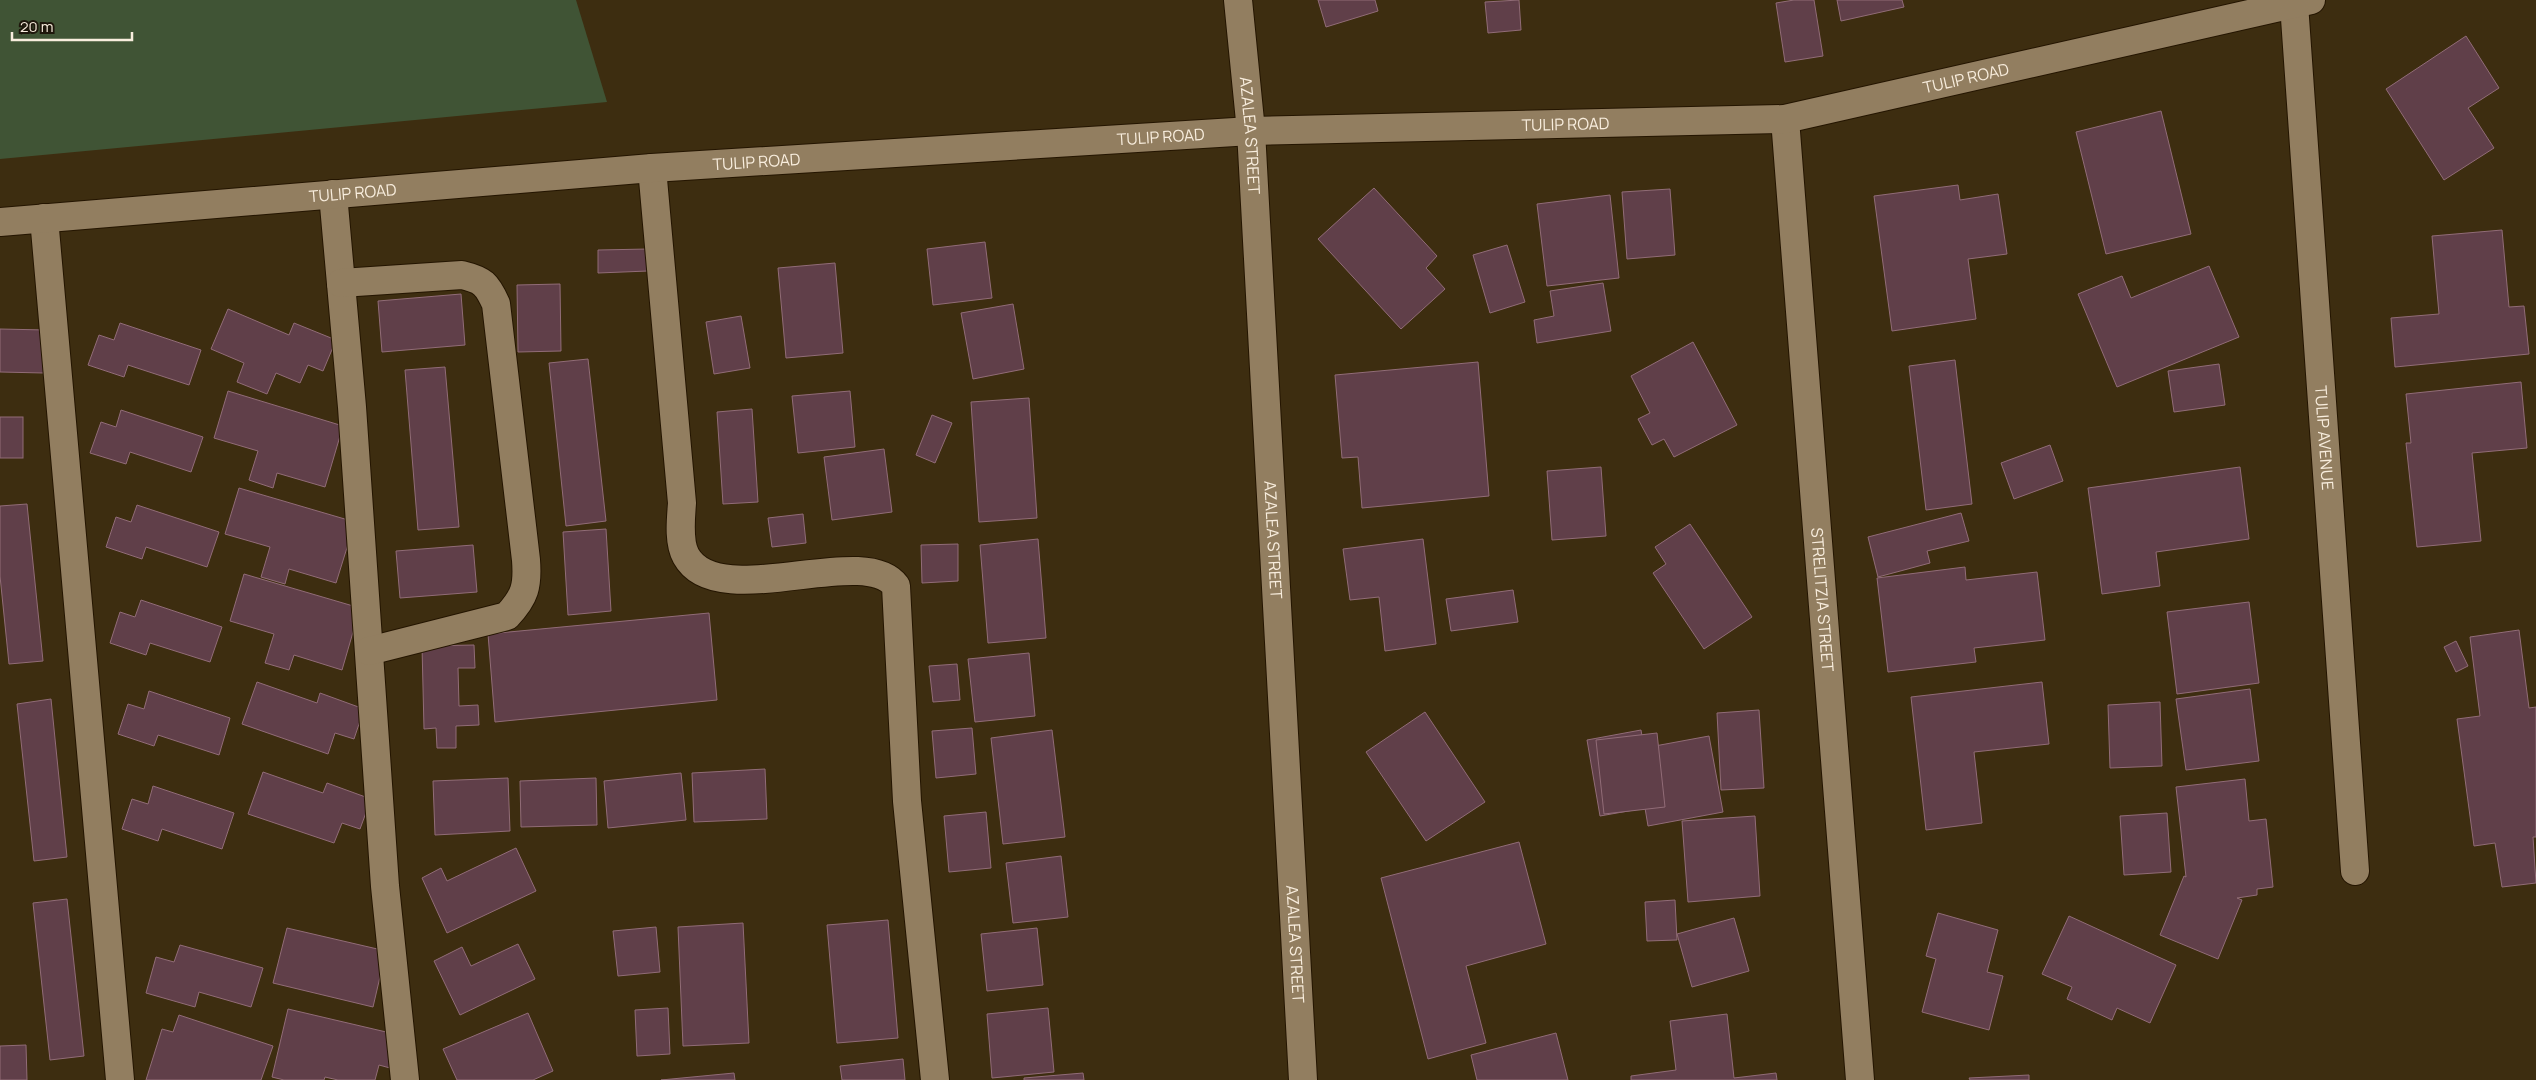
<svg xmlns="http://www.w3.org/2000/svg" width="2536" height="1080" font-family="Manrope,sans-serif">
	<style>
		.green { fill: #405435 }
		.building { fill: #603f49; stroke: #916c77 }
		.lines { fill: none; stroke-linecap: round; stroke-linejoin: round }
		.minor-casing { stroke: #241500; stroke-width: 30 }
		.minor { stroke: #927e60; stroke-width: 28 }
		.labels { text-anchor: middle; dominant-baseline: central; stroke-width: 4; stroke-linejoin: round; paint-order: stroke }
		.street-label { font-size: 16px; fill: #f8eddd; stroke: #1e170b }
	</style>
	<rect width="100%" height="100%" fill="#3d2d10"/>
	<polygon class="green" points="0,0 576,0 607,102 0,159"/>
	<g class="building">
		<polygon points="1318,0 1375,0 1378,11 1326,27"/>
		<polygon points="1519,0 1521,30 1488,33 1485,2"/>
		<polygon points="1794,0 1814,0 1823,56 1785,62 1776,3"/>
		<polygon points="1837,0 1902,0 1904,7 1841,21"/>
		<polygon points="2466,36 2499,88 2468,108 2494,148 2444,180 2386,89"/>
		<polygon points="2161,111 2191,234 2106,254 2076,132"/>
		<polygon points="1958,185 1960,200 1998,194 2007,254 1968,259 1976,319 1892,331 1874,196"/>
		<polygon points="1374,188 1437,256 1426,268 1445,289 1401,329 1318,239"/>
		<polygon points="1670,189 1675,255 1627,259 1622,192"/>
		<polygon points="1610,195 1619,278 1547,286 1537,204"/>
		<polygon points="2502,230 2509,307 2524,306 2529,354 2395,367 2391,318 2439,314 2432,236"/>
		<polygon points="985,242 992,298 933,305 927,249"/>
		<polygon points="1507,245 1525,302 1490,313 1473,255"/>
		<polygon points="648,249 648,271 598,273 598,250"/>
		<polygon points="835,263 843,353 786,358 778,268"/>
		<polygon points="2209,266 2239,337 2117,387 2078,294 2122,276 2131,298"/>
		<polygon points="1603,283 1611,331 1537,343 1534,320 1554,316 1550,291"/>
		<polygon points="560,284 561,351 518,352 517,285"/>
		<polygon points="461,294 465,345 382,352 378,301"/>
		<polygon points="1013,304 1024,369 973,379 961,313"/>
		<polygon points="228,309 289,335 294,323 336,340 323,371 308,365 300,383 276,373 267,394 237,382 244,363 211,349"/>
		<polygon points="741,316 750,368 714,374 706,322"/>
		<polygon points="120,323 201,350 189,385 128,365 124,377 88,365 99,335 114,340"/>
		<polygon points="0,329 46,330 44,373 0,372"/>
		<polygon points="1693,342 1737,425 1674,457 1664,439 1652,445 1638,419 1650,413 1631,376"/>
		<polygon points="588,359 606,521 566,526 549,363"/>
		<polygon points="1955,360 1972,504 1926,510 1909,366"/>
		<polygon points="1478,362 1489,496 1362,508 1358,457 1342,458 1335,375"/>
		<polygon points="2219,364 2225,405 2174,412 2168,371"/>
		<polygon points="445,367 459,527 418,530 405,370"/>
		<polygon points="2521,382 2527,448 2472,453 2481,541 2417,547 2406,443 2411,443 2406,394"/>
		<polygon points="228,391 343,426 325,487 277,473 273,488 249,480 258,451 214,438"/>
		<polygon points="850,391 855,447 798,453 792,396"/>
		<polygon points="1029,398 1037,518 979,522 971,402"/>
		<polygon points="752,409 758,502 723,504 717,412"/>
		<polygon points="121,410 203,437 191,472 130,452 126,464 90,453 101,422 116,427"/>
		<polygon points="932,415 952,423 935,463 916,455"/>
		<rect x="0" y="417" width="23" height="41"/>
		<polygon points="2050,445 2063,481 2014,499 2001,463"/>
		<polygon points="884,449 892,512 832,520 824,457"/>
		<polygon points="1601,467 1606,536 1552,540 1547,471"/>
		<polygon points="2240,467 2249,539 2156,552 2160,586 2102,594 2088,488"/>
		<polygon points="239,488 355,522 336,583 289,569 285,584 261,577 270,547 225,534"/>
		<polygon points="27,504 43,661 9,664 0,576 0,506"/>
		<polygon points="137,505 219,532 207,567 146,547 142,559 106,547 116,517 131,522"/>
		<polygon points="1961,513 1969,541 1927,551 1930,563 1878,577 1868,537"/>
		<polygon points="803,514 806,543 772,547 768,518"/>
		<polygon points="1690,524 1752,617 1704,649 1653,573 1666,564 1655,547"/>
		<polygon points="606,529 611,611 568,615 563,532"/>
		<polygon points="1038,539 1046,638 988,643 980,545"/>
		<polygon points="1423,539 1436,644 1385,651 1379,597 1350,600 1343,549"/>
		<polygon points="958,544 958,581 922,583 921,545"/>
		<polygon points="473,545 477,592 400,598 396,551"/>
		<polygon points="1965,567 1966,580 2037,572 2045,640 1974,648 1976,662 1888,672 1877,578"/>
		<polygon points="244,574 360,608 342,670 294,655 289,670 265,663 274,634 230,621"/>
		<polygon points="1513,590 1518,622 1451,631 1446,599"/>
		<polygon points="141,600 222,627 210,662 150,643 146,655 110,643 120,612 135,617"/>
		<polygon points="2249,602 2259,683 2177,694 2167,612"/>
		<polygon points="709,613 717,700 495,722 488,634"/>
		<polygon points="2519,630 2529,708 2536,707 2536,837 2533,837 2536,883 2502,887 2495,843 2474,846 2457,719 2480,716 2470,637"/>
		<polygon points="2456,641 2468,666 2456,672 2444,647"/>
		<polygon points="474,645 475,668 458,668 459,706 478,705 479,725 456,726 456,748 437,748 436,728 424,729 422,646"/>
		<polygon points="1029,653 1035,716 975,722 968,659"/>
		<polygon points="957,664 960,700 933,702 929,666"/>
		<polygon points="257,682 317,703 320,693 364,709 354,739 335,733 328,754 242,724"/>
		<polygon points="2042,682 2049,744 1974,752 1982,823 1926,830 1911,697"/>
		<polygon points="2250,689 2259,761 2186,770 2176,699"/>
		<polygon points="149,691 230,718 219,755 158,735 154,746 118,734 128,704 144,709"/>
		<polygon points="51,699 67,857 34,861 17,704"/>
		<polygon points="2160,702 2162,766 2110,768 2108,705"/>
		<polygon points="1759,710 1764,788 1721,790 1717,713"/>
		<polygon points="1425,712 1485,802 1426,841 1366,752"/>
		<polygon points="972,728 976,774 936,778 932,731"/>
		<polygon points="1052,730 1065,837 1003,844 991,738"/>
		<polygon points="1641,730 1644,748 1709,736 1723,812 1648,826 1645,808 1600,816 1587,740"/>
		<polygon points="1657,733 1665,807 1604,814 1596,740"/>
		<polygon points="765,769 767,819 694,822 692,773"/>
		<polygon points="263,772 323,793 327,783 371,799 360,829 342,823 334,843 248,814"/>
		<polygon points="681,773 686,820 608,828 604,781"/>
		<polygon points="508,778 510,831 435,835 433,781"/>
		<polygon points="596,778 597,825 521,827 520,781"/>
		<polygon points="2245,779 2249,821 2266,819 2273,887 2257,889 2257,895 2237,898 2242,900 2218,959 2160,935 2184,876 2186,877 2176,787"/>
		<polygon points="153,786 234,813 222,849 162,829 158,841 122,829 132,799 148,804"/>
		<polygon points="986,812 991,868 949,872 944,816"/>
		<polygon points="2167,813 2171,872 2124,875 2120,816"/>
		<polygon points="1755,816 1760,896 1688,902 1682,821"/>
		<polygon points="1519,842 1546,944 1466,966 1486,1043 1428,1059 1381,878"/>
		<polygon points="516,848 536,891 447,933 422,878 441,868 447,881"/>
		<polygon points="1061,856 1068,917 1013,923 1006,863"/>
		<polygon points="67,899 84,1056 50,1060 33,903"/>
		<polygon points="1675,900 1677,940 1647,941 1645,902"/>
		<polygon points="1938,913 1998,930 1987,972 2003,976 1989,1030 1922,1012 1936,959 1926,956"/>
		<polygon points="2069,916 2176,965 2150,1023 2117,1008 2112,1020 2067,999 2072,987 2042,974"/>
		<polygon points="1734,918 1749,971 1692,987 1677,934"/>
		<polygon points="888,920 898,1038 837,1043 827,925"/>
		<polygon points="743,923 749,1043 683,1046 678,927"/>
		<polygon points="656,927 660,972 618,976 613,931"/>
		<polygon points="287,928 386,951 373,1007 273,983"/>
		<polygon points="1037,928 1043,985 987,991 981,934"/>
		<polygon points="518,944 535,979 460,1015 434,961 462,947 471,966"/>
		<polygon points="180,945 263,968 251,1007 199,992 195,1007 146,993 156,957 174,962"/>
		<polygon points="668,1008 670,1054 637,1056 635,1010"/>
		<polygon points="1048,1008 1054,1072 992,1078 987,1014"/>
		<polygon points="288,1009 399,1035 390,1068 379,1065 375,1080 338,1080 325,1077 324,1080 284,1080 272,1077"/>
		<polygon points="528,1013 553,1071 533,1080 457,1080 443,1049"/>
		<polygon points="1727,1014 1734,1078 1776,1073 1777,1080 1631,1080 1631,1076 1676,1070 1670,1021"/>
		<polygon points="179,1015 273,1046 261,1080 146,1080 162,1029 173,1032"/>
		<polygon points="1556,1033 1568,1080 1477,1080 1471,1055"/>
		<polygon points="26,1045 27,1080 0,1080 0,1046"/>
		<polygon points="903,1059 905,1080 842,1080 840,1066"/>
		<polygon points="734,1073 735,1080 661,1080"/>
		<polygon points="1083,1073 1084,1080 1024,1080 1024,1078"/>
		<polygon points="2029,1075 2029,1080 1970,1080 1969,1078"/>
	</g>
	<g class="lines">
		<g class="minor-casing">
			<g id="minor">
				<path id="s1" d="M1238,0l13,131 52,949"/>
				<path id="s2" d="M2294,4l61,867"/>
				<path id="s3" d="M1785,119l75,961"/>
				<path d="M652,168l30,335c-1,15 -4,39 4,53 32,58 178,-14 210,30l11,215 28,279"/>
				<polyline points="333,194 352,407 385,886 405,1080"/>
				<polyline points="44,218 120,1080"/>
				<path id="s4" d="M0,222l652,-54 599,-37 534,-12 526,-119"/>
				<path d="M341,283l121,-8c21,5 25,9 34,29l30,256c2,26 -1,37 -19,56l-138,35"/>
			</g>
		</g>
		<use href="#minor" class="minor"/>
	</g>
	<g class="labels">
		<g class="street-label">
			<text stroke="none"><textPath href="#s4" startOffset="1974">TULIP ROAD</textPath></text>
			<text stroke="none"><textPath href="#s4" startOffset="1569">TULIP ROAD</textPath></text>
			<text stroke="none"><textPath href="#s1" startOffset="136">AZALEA STREET</textPath></text>
			<text stroke="none"><textPath href="#s4" startOffset="1164">TULIP ROAD</textPath></text>
			<text stroke="none"><textPath href="#s4" startOffset="759">TULIP ROAD</textPath></text>
			<text stroke="none"><textPath href="#s4" startOffset="354">TULIP ROAD</textPath></text>
			<text stroke="none"><textPath href="#s2" startOffset="435">TULIP AVENUE</textPath></text>
			<text stroke="none"><textPath href="#s1" startOffset="541">AZALEA STREET</textPath></text>
			<text stroke="none"><textPath href="#s3" startOffset="482">STRELITZIA STREET</textPath></text>
			<text stroke="none"><textPath href="#s1" startOffset="946">AZALEA STREET</textPath></text>
		</g>
	</g>
	<path d="M12 32v8h120v-8" fill="none" stroke="#f8eddd" stroke-width="2.5"/>
	<text x="20" y="32" font-size="15" fill="#f8eddd" stroke="#1e170b" stroke-width="4" paint-order="stroke">20 m</text>
</svg>
